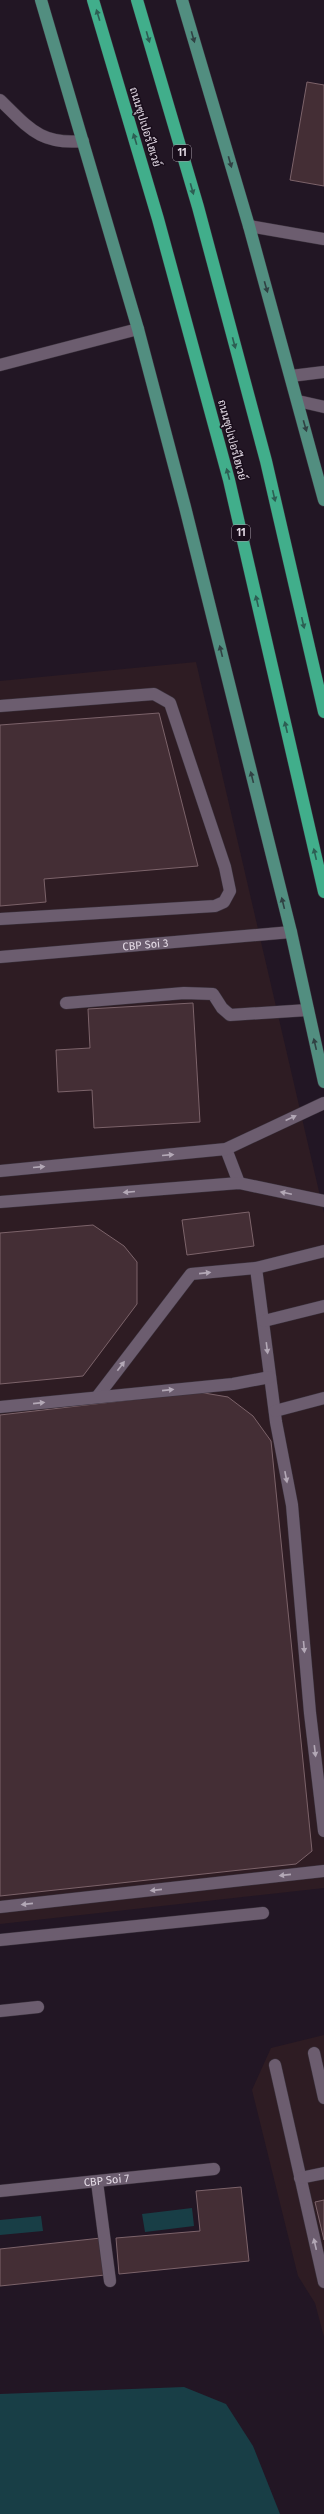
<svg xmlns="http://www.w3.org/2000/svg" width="324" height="2514" font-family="'Fira Sans',Sarabun,sans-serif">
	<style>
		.commercial { fill: #2e1c23 }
		.water { fill: #183e46 }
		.building { fill: #442e35; stroke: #7c636a }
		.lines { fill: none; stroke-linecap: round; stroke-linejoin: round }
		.minor-casing { stroke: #3b323d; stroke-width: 13 }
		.major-casing { stroke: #3b323d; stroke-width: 13 }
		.highway-casing { stroke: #3b323d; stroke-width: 13 }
		.minor { stroke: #6c5d6f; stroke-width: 12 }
		.major { stroke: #528e80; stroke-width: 12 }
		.highway { stroke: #41ae8b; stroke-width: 12 }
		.oneway { fill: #2d5e53 }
		.oneway2 { fill: #304143 }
		.oneway3 { fill: #b3a8b6 }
		.labels { text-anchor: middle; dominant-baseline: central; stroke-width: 3; stroke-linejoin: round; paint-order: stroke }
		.shield { fill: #190d1b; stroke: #a69ca8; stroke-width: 1 }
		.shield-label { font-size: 10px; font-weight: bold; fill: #e3dae5 }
		.street-label { font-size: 11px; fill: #e3dae5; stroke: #190d1b }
	</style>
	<rect width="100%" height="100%" fill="#221624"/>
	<g class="commercial">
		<polygon points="196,662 324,1213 324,1888 0,1924 0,681"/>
		<polygon points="324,2035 324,2337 315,2303 298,2276 252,2090 271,2048"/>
	</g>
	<g class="water">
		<polygon points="192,2208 194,2226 145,2232 142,2214"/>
		<polygon points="41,2216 43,2231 0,2235 0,2220"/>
		<polygon points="184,2387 226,2404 253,2446 280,2514 0,2514 0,2394"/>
	</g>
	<g class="building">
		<polygon points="307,82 324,85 324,186 290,180"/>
		<polygon points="159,713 198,866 44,879 46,902 0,906 0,725"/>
		<polygon points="193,1003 200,1122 94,1128 92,1090 58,1092 56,1050 90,1048 88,1009"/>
		<polygon points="249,1212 254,1246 187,1255 182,1220"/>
		<polygon points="93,1225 124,1246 137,1262 137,1304 83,1376 0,1384 0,1233"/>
		<polygon points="198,1392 228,1397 253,1416 271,1441 312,1851 296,1864 0,1896 0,1415"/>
		<polygon points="241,2187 249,2261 119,2274 116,2238 200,2231 196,2191"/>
		<polygon points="324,2200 324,2240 315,2202"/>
		<polygon points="101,2238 105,2275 0,2286 0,2249"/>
	</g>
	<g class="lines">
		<g class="minor-casing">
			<g id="minor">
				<path d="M0,100c29,28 40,45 83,41"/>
				<polyline points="249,226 324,239"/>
				<polyline points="0,365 138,329"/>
				<polyline points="291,376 324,372"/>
				<polyline points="298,401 324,407"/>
				<polyline points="0,706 154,694 170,703 225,867 230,891 224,902 215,906 0,919"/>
				<path id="s1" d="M0,957l291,-25"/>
				<polyline points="66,1003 184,993 213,994 222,1008 230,1015 308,1010"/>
				<polyline points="226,1149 239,1183"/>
				<polyline points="0,1171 226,1149 324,1103"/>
				<polyline points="0,1202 239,1183 324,1201"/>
				<polyline points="256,1268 276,1422 292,1505 310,1713 324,1831"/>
				<polyline points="264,1321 324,1306"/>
				<polyline points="97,1397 191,1274 256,1268 324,1251"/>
				<polyline points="0,1407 233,1384 270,1377"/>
				<polyline points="275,1411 324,1398"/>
				<polyline points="0,1907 324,1871"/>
				<polyline points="0,1940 263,1913"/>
				<polyline points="0,2011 38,2007"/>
				<polyline points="314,2053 324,2098"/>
				<polyline points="275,2065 324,2282"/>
				<polyline points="300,2178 324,2173"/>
				<polyline points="97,2182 110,2281"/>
				<path id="s2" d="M0,2191l214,-22"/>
			</g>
		</g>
		<g class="major-casing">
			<g id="major">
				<polyline points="41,0 138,329 185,507 291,932 324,1082"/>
				<polyline points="182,0 249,226 324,500"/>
			</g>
		</g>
		<g class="highway-casing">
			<g id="highway">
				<polyline points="93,0 158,219 229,480 324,892"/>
				<polyline points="137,0 198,207 266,461 324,712"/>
			</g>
		</g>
		<use href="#minor" class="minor"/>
		<use href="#major" class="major"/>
		<use href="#highway" class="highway"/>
	</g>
	<defs><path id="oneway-solid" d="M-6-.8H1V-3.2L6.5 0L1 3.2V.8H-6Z"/></defs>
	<g class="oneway">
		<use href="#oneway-solid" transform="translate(98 15) rotate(-107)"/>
		<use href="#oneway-solid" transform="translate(148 37) rotate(74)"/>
		<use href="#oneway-solid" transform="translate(135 139) rotate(-107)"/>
		<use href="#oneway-solid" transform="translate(192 189) rotate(74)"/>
		<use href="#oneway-solid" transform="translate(234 343) rotate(75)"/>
		<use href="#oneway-solid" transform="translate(228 474) rotate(-105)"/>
		<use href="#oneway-solid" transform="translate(274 496) rotate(77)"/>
		<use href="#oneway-solid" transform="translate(257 601) rotate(-103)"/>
		<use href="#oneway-solid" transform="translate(303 623) rotate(77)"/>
		<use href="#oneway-solid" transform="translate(286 727) rotate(-103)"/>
		<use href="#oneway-solid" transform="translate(315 854) rotate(-103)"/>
	</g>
	<g class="oneway2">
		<use href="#oneway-solid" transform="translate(193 37) rotate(74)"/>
		<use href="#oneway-solid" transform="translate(230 162) rotate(74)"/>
		<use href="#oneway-solid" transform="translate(266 287) rotate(74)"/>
		<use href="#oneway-solid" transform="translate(305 426) rotate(74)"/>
		<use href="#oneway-solid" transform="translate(221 651) rotate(-104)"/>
		<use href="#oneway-solid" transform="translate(252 777) rotate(-104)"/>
		<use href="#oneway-solid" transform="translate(283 903) rotate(-104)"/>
		<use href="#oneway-solid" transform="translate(315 1044) rotate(-103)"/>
	</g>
	<g class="oneway3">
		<use href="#oneway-solid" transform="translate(291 1118) rotate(-25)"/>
		<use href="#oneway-solid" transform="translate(168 1155) rotate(-5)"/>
		<use href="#oneway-solid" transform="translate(39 1167) rotate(-5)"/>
		<use href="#oneway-solid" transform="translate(129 1192) rotate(175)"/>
		<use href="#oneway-solid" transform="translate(286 1193) rotate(-168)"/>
		<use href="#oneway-solid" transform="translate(205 1273) rotate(-6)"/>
		<use href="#oneway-solid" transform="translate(267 1348) rotate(83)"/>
		<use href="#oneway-solid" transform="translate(121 1366) rotate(-53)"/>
		<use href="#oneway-solid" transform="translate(168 1390) rotate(-6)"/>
		<use href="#oneway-solid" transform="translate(39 1403) rotate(-6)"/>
		<use href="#oneway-solid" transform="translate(286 1477) rotate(79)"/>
		<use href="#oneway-solid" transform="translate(304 1647) rotate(85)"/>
		<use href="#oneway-solid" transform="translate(315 1751) rotate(83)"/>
		<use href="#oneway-solid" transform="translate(285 1875) rotate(174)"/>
		<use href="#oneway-solid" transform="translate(156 1890) rotate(174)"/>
		<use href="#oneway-solid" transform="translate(27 1904) rotate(174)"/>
		<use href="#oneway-solid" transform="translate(315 2244) rotate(-103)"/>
	</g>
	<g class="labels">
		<g class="shield">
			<rect x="173" y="145" width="18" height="16" rx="3"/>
			<rect x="232" y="525" width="18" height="16" rx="3"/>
		</g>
		<g class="shield-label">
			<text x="182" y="153">11</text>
			<text x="241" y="533">11</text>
		</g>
		<g class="street-label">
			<text transform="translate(145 127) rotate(73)">ถนนซุปเปอร์ไฮเวย์</text>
			<text transform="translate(232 440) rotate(75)">ถนนซุปเปอร์ไฮเวย์</text>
			<text stroke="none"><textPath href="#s1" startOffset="146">CBP Soi 3</textPath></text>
			<text stroke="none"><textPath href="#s2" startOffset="107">CBP Soi 7</textPath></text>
		</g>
	</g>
</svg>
